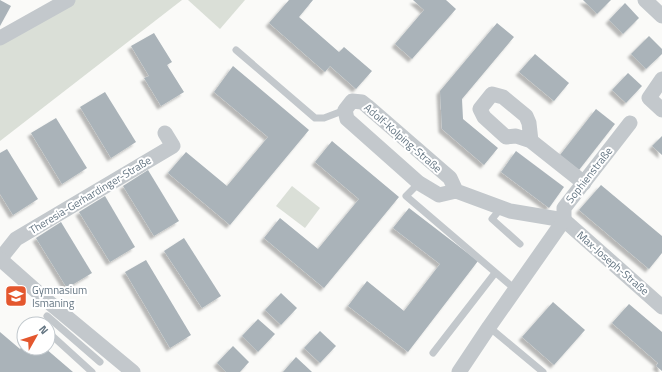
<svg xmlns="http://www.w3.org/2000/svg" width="662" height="372" font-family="'Titillium Web',sans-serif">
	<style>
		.green { fill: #dadfd7 }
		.building { fill: #aab3b9; filter: url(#shadow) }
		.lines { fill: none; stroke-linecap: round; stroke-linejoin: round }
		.lane { stroke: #c3c8cc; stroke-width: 7 }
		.street { stroke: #c3c8cc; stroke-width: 15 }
		.labels { text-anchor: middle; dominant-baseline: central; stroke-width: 4; stroke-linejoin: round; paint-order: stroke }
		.street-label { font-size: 11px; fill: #657683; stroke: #fff }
		.poi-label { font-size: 11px; fill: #657683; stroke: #fff; text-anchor: start }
	</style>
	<defs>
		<filter id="shadow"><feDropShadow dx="-3.5" dy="3.5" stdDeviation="1" flood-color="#0004"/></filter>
	</defs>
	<rect width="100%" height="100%" fill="#fafaf8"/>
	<g class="green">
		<polygon points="74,0 182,0 0,141 0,39"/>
		<polygon points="188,0 245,0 220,29"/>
		<polygon points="292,186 320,208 305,228 276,206"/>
	</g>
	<g class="building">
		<polygon points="0,0 11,6 0,26"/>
		<polygon points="289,0 313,0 299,17 339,52 344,47 372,71 356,89 330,66 325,72 269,23"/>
		<polygon points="413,0 446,0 456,9 412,59 395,44 424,10"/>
		<polygon points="583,0 611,0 597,14"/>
		<polygon points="625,3 639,18 623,34 609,20"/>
		<polygon points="497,23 514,37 462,99 463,119 498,148 484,165 442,129 440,91"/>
		<polygon points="154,33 172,62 167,65 184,92 161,106 144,78 149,76 131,46"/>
		<polygon points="649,36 662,49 662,54 646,69 631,54"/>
		<polygon points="535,54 569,83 554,101 519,72"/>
		<polygon points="233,66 309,130 230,225 168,173 186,152 227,186 268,137 214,92"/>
		<polygon points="628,73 642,86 626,103 612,90"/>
		<polygon points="105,92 136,142 111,158 80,107"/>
		<polygon points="596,109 615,124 579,170 560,155"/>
		<polygon points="56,118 87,168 62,184 31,133"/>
		<polygon points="662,136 662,155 652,146"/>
		<polygon points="332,141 399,197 324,288 264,238 280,218 318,249 359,199 315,162"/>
		<polygon points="7,149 38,199 13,215 0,194 0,153"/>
		<polygon points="516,151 564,187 549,208 501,172"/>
		<polygon points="148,170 179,221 154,236 123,186"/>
		<polygon points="601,185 662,236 662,253 649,269 579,210"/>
		<polygon points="105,196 135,247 110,262 79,212"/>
		<polygon points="409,208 478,261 408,352 348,306 367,281 404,311 440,264 393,228"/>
		<polygon points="61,222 92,273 67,288 36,238"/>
		<polygon points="184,238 221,296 202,308 164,251"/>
		<polygon points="146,260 191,335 170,348 125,272"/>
		<polygon points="281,293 297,308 281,325 265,310"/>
		<polygon points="553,302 585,330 554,365 522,337"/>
		<polygon points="629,304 662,332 662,371 656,366 658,363 612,323"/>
		<polygon points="258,319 275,334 258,352 242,336"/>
		<polygon points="320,331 336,346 320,363 304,348"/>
		<polygon points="0,332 20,349 24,344 24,348 45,348 73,372 0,372"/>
		<polygon points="233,346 249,362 240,372 226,372 217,363"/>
		<polygon points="296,357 312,372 283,372"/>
	</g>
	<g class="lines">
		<g class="lane">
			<polyline points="236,50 315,118 324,118 345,110"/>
			<polyline points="419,183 406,196 516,290"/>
			<polyline points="502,207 492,219 520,244"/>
			<polyline points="47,316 100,362"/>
			<polyline points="489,327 543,372"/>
			<polyline points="48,332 92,372"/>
			<polyline points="433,353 495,273"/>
		</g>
		<g class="street">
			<polyline points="645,0 662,16"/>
			<polyline points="0,38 68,0"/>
			<polyline points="662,79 649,98 662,110"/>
			<polyline points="531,141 529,123 526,116 503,97 492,94 480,109 484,117 506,137 516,136 531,141 584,183"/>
			<polyline points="456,191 450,178 367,106 362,102 352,101 345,110 347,119 419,183 439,195 456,191 510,211 564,220"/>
			<polyline points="564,220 662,307"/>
			<polyline points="0,259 16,239 173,146 165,133"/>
			<polyline points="0,259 51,304 133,372"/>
			<polyline points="459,372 489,327 564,220 564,208 630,123"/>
		</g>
	</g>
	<defs>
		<g id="school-square" transform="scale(1.15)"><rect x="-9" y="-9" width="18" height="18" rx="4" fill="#e4572e" stroke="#fff"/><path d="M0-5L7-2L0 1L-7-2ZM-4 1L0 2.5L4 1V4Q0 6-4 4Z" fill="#fff"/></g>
	</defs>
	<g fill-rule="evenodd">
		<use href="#school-square" x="16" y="296"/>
	</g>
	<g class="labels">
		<g class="street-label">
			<text transform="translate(403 138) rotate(41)">Adolf-Kolping-Straße</text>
			<text transform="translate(589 175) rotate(-52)">Sophienstraße</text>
			<text transform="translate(90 195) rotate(-31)">Theresia-Gerhardinger-Straße</text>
			<text transform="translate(613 263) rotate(41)">Max-Joseph-Straße</text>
		</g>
		<g class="poi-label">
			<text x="32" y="290">Gymnasium<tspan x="32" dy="13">Ismaning</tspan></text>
		</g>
	</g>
	<g transform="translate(36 336) rotate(51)"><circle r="19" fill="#ffffff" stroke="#c1c8cd"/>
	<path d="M0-3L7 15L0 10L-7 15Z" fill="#e4572e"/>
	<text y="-6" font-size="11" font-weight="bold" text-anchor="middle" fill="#657683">N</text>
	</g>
</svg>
